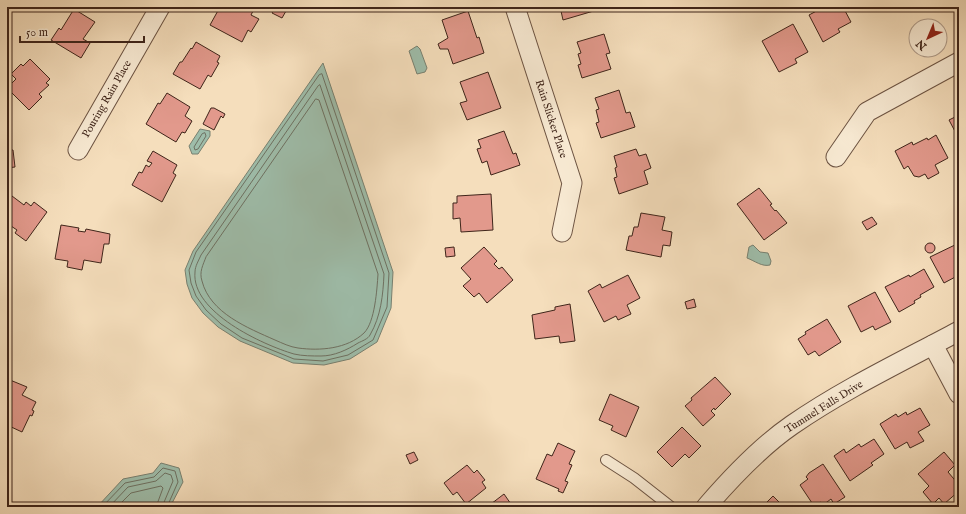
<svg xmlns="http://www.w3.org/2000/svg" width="966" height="514" font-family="'IM FELL English',serif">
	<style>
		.water { fill: #9ebdaa; stroke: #788070 }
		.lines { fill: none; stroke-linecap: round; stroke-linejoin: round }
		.shore { stroke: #6e7162; stroke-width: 1 }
		.building { fill: #e2998c; stroke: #3f251a }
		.service-casing { stroke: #6c5342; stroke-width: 12 }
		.minor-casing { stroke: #6c5342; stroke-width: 21 }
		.service { stroke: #f8ead3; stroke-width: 10 }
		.minor { stroke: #f8ead3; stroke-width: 19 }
		.labels { text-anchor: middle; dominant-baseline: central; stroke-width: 3.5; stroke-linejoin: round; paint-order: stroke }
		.street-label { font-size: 11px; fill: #3f251a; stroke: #f8ead3 }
	</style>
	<rect width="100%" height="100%" fill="#f5debc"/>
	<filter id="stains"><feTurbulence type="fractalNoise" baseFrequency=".005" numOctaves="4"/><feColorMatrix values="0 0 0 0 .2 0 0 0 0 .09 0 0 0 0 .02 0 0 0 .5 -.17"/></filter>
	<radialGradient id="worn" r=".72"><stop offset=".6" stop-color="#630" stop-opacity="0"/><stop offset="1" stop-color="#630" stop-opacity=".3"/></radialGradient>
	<g class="water">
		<polygon points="417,46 420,49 427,68 425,72 417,74 409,51"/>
		<polygon points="323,63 393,272 391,308 377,342 350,359 324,365 293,363 240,341 218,327 203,313 192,298 187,284 185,270 193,251"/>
		<polygon points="200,129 210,131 210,136 198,154 192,154 189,146"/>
		<path d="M753,245l7,7 8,1 3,8 -1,4c-8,2 -15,-4 -23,-7l2,-11z"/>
		<polygon points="161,463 179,468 183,482 170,507 97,507 123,479 153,473"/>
	</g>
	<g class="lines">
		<g class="shore">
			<polygon points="322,74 389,273 387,307 373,340 348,355 323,361 294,359 242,338 221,324 206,310 196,296 191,283 189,270 196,252 319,75"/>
			<path d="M320,85l64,189c-1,21 -3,42 -14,61 -2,4 -8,6 -12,8 -11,7 -24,13 -37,13 -8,0 -19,0 -27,-2 -31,-9 -103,-42 -99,-82 0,-6 4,-12 6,-17l117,-169z"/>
			<path d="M316,99l3,1 59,174c-1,15 -3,48 -14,59 -17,16 -44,18 -66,15 -8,-1 -16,-5 -23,-8 -27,-12 -65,-27 -73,-59 -3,-9 1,-16 4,-24z"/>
			<polygon points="205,133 206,136 198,149 195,150 194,147 202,134"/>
			<polyline points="102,507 125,483 154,477 163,468 175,471 178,482 167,507"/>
			<polyline points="109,507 128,487 156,481 165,473 171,475 173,481 162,507"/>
			<polyline points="117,507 131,493 161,486 163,488 156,507"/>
		</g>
	</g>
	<g class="building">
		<polygon points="220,7 255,7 251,15 259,19 251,32 248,30 242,42 210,25"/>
		<polygon points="276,7 286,11 282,18 272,13"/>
		<polygon points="562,7 596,7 597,10 563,20 561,11 566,10 566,7"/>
		<polygon points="824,7 843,7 851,22 838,29 840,32 823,42 809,15"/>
		<polygon points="74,9 95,22 83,39 90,43 81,58 51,40 59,28 61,30"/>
		<polygon points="468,11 477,38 479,37 484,53 453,64 448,49 440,49 438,44 448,38 442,20"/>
		<polygon points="793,24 808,52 795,59 797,63 779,72 762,41"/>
		<polygon points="604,34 610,53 606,54 611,69 582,78 578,65 581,64 578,54 581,53 577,42"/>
		<polygon points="196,42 220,56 217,62 219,63 211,77 208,75 200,89 173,74 180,62 182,62 191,48 192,49"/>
		<polygon points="30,59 50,79 46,83 49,85 39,94 42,97 29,110 7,88 16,79 11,74 21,64 23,66"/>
		<polygon points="488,72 501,108 467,120 460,103 467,101 460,82"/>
		<polygon points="619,90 626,113 630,112 635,127 601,138 596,123 599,122 596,110 599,109 595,98"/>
		<polygon points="167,93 190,107 185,116 192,121 185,133 182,132 176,142 146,124 158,103 160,104"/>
		<polygon points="211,108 214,108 225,114 223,118 221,116 214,130 203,124"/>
		<polygon points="959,115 959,139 949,120"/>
		<polygon points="7,130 9,150 13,150 15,167 7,168"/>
		<polygon points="504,131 513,154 516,153 520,165 491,175 487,161 482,163 477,149 481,148 478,140"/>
		<polygon points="936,135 948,158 935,165 939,173 928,179 925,174 919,177 914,176 908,166 904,169 895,151 912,142 913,145 927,138 928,140"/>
		<polygon points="636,149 639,156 646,154 651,168 644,171 648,184 619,194 614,178 617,177 615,168 617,167 614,156"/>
		<polygon points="153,151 177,165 173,173 176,175 162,202 132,185 139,172 142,173 146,165 149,167 152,163 147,161"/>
		<polygon points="759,188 772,204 770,205 775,211 776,210 787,223 764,240 737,204"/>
		<polygon points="491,194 493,230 461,232 460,218 453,219 453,203 457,203 457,196"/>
		<polygon points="12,196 24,205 26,202 31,206 34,202 47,212 26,241 15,233 17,230 8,224 7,225 7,203"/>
		<polygon points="641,213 665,217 662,230 672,232 670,246 663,245 661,257 626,250 629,236 632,236 634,227 638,227"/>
		<polygon points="872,217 877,224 867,230 862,222"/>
		<polygon points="61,225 79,228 78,231 85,232 86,229 110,234 109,244 104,244 101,263 84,260 82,270 67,267 68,261 55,259"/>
		<circle cx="930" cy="248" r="5"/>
		<polygon points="959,243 959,275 944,283 930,257"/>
		<polygon points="454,247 455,256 446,257 445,248"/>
		<polygon points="484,247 497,261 494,264 499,269 502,267 513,280 487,303 479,293 474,297 463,286 471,279 461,268"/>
		<polygon points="924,269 934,287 920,295 921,297 914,301 915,303 899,312 885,287 909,275 910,277"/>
		<polygon points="628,275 640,298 627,305 631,314 618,320 616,316 604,322 588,291 600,284 602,288"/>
		<polygon points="875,292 891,322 875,330 873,326 861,332 848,306"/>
		<polygon points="694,299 696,307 687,309 685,302"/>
		<polygon points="570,304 575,341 560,343 559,336 535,339 532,315 555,310 555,307"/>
		<polygon points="827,319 841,342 819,356 815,351 808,355 798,339 806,334 805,332"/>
		<polygon points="715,377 731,394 715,410 714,408 711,411 715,415 703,426 685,406 692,400 691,398"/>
		<polygon points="10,380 27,387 22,395 36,402 32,410 34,411 32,416 30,415 22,432 7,425 7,387"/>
		<polygon points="610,394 639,407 626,437 611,430 613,426 599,420"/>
		<polygon points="920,408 930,425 918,432 924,441 910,448 907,442 895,449 880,424 896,414 898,417 906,412 907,415"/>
		<polygon points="682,427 701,446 689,458 685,454 672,467 657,452"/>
		<polygon points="874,439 884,454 871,463 873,465 850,481 834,456 844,449 846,453 859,444 861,447"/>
		<polygon points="558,443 575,451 569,464 572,465 565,481 568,482 563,493 558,491 559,489 536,479 547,454 552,456"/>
		<polygon points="414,452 418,460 410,464 406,455"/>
		<polygon points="944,452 955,465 948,472 959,485 959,491 944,504 939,498 933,504 923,492 929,486 918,474"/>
		<polygon points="823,464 845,497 834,504 831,499 823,505 821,502 814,506 800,485 808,479 806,477 809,473"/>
		<polygon points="467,465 474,473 477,470 485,480 482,482 486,488 466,504 457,492 453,495 444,483"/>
		<polygon points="504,494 513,507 487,507"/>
		<polygon points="773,496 784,507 762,507"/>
	</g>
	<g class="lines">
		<g class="service-casing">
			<polyline id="service" points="606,460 634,478 671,507"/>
		</g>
		<g class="minor-casing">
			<g id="minor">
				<polyline points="515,7 572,183 562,232"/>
				<polyline points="78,150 160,7"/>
				<polyline points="836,157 867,112 959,62"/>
				<polyline points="933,345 959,394"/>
				<path d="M706,507c25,-29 54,-60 86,-82 52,-36 111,-64 167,-94"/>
			</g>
		</g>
		<use href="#service" class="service"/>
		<use href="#minor" class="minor"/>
	</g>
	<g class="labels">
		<g class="street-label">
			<text transform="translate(107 99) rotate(-60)">Pouring Rain Place</text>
			<text transform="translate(551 119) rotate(72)">Rain Slicker Place</text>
			<text transform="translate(824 407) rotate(-32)">Tummel Falls Drive</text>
		</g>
	</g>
	<rect width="966" height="514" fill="none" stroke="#f5debc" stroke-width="24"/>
	<rect x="8" y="8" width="950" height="498" fill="none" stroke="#3f251a" stroke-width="2"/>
	<rect x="12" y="12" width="942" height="490" fill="none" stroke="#3f251a"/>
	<g transform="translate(928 38) rotate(224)"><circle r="19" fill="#f8ead3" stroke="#ae9b89"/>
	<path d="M0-3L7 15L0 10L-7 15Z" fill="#8f2418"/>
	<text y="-6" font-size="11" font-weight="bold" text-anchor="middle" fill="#3f251a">N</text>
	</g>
	<path d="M20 36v6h124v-6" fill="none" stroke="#3f251a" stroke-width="2"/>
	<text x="26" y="36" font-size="12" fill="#3f251a" stroke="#f8ead3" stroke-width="3" paint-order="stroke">50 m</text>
	<rect width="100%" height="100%" filter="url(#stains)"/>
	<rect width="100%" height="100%" fill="url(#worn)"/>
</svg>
